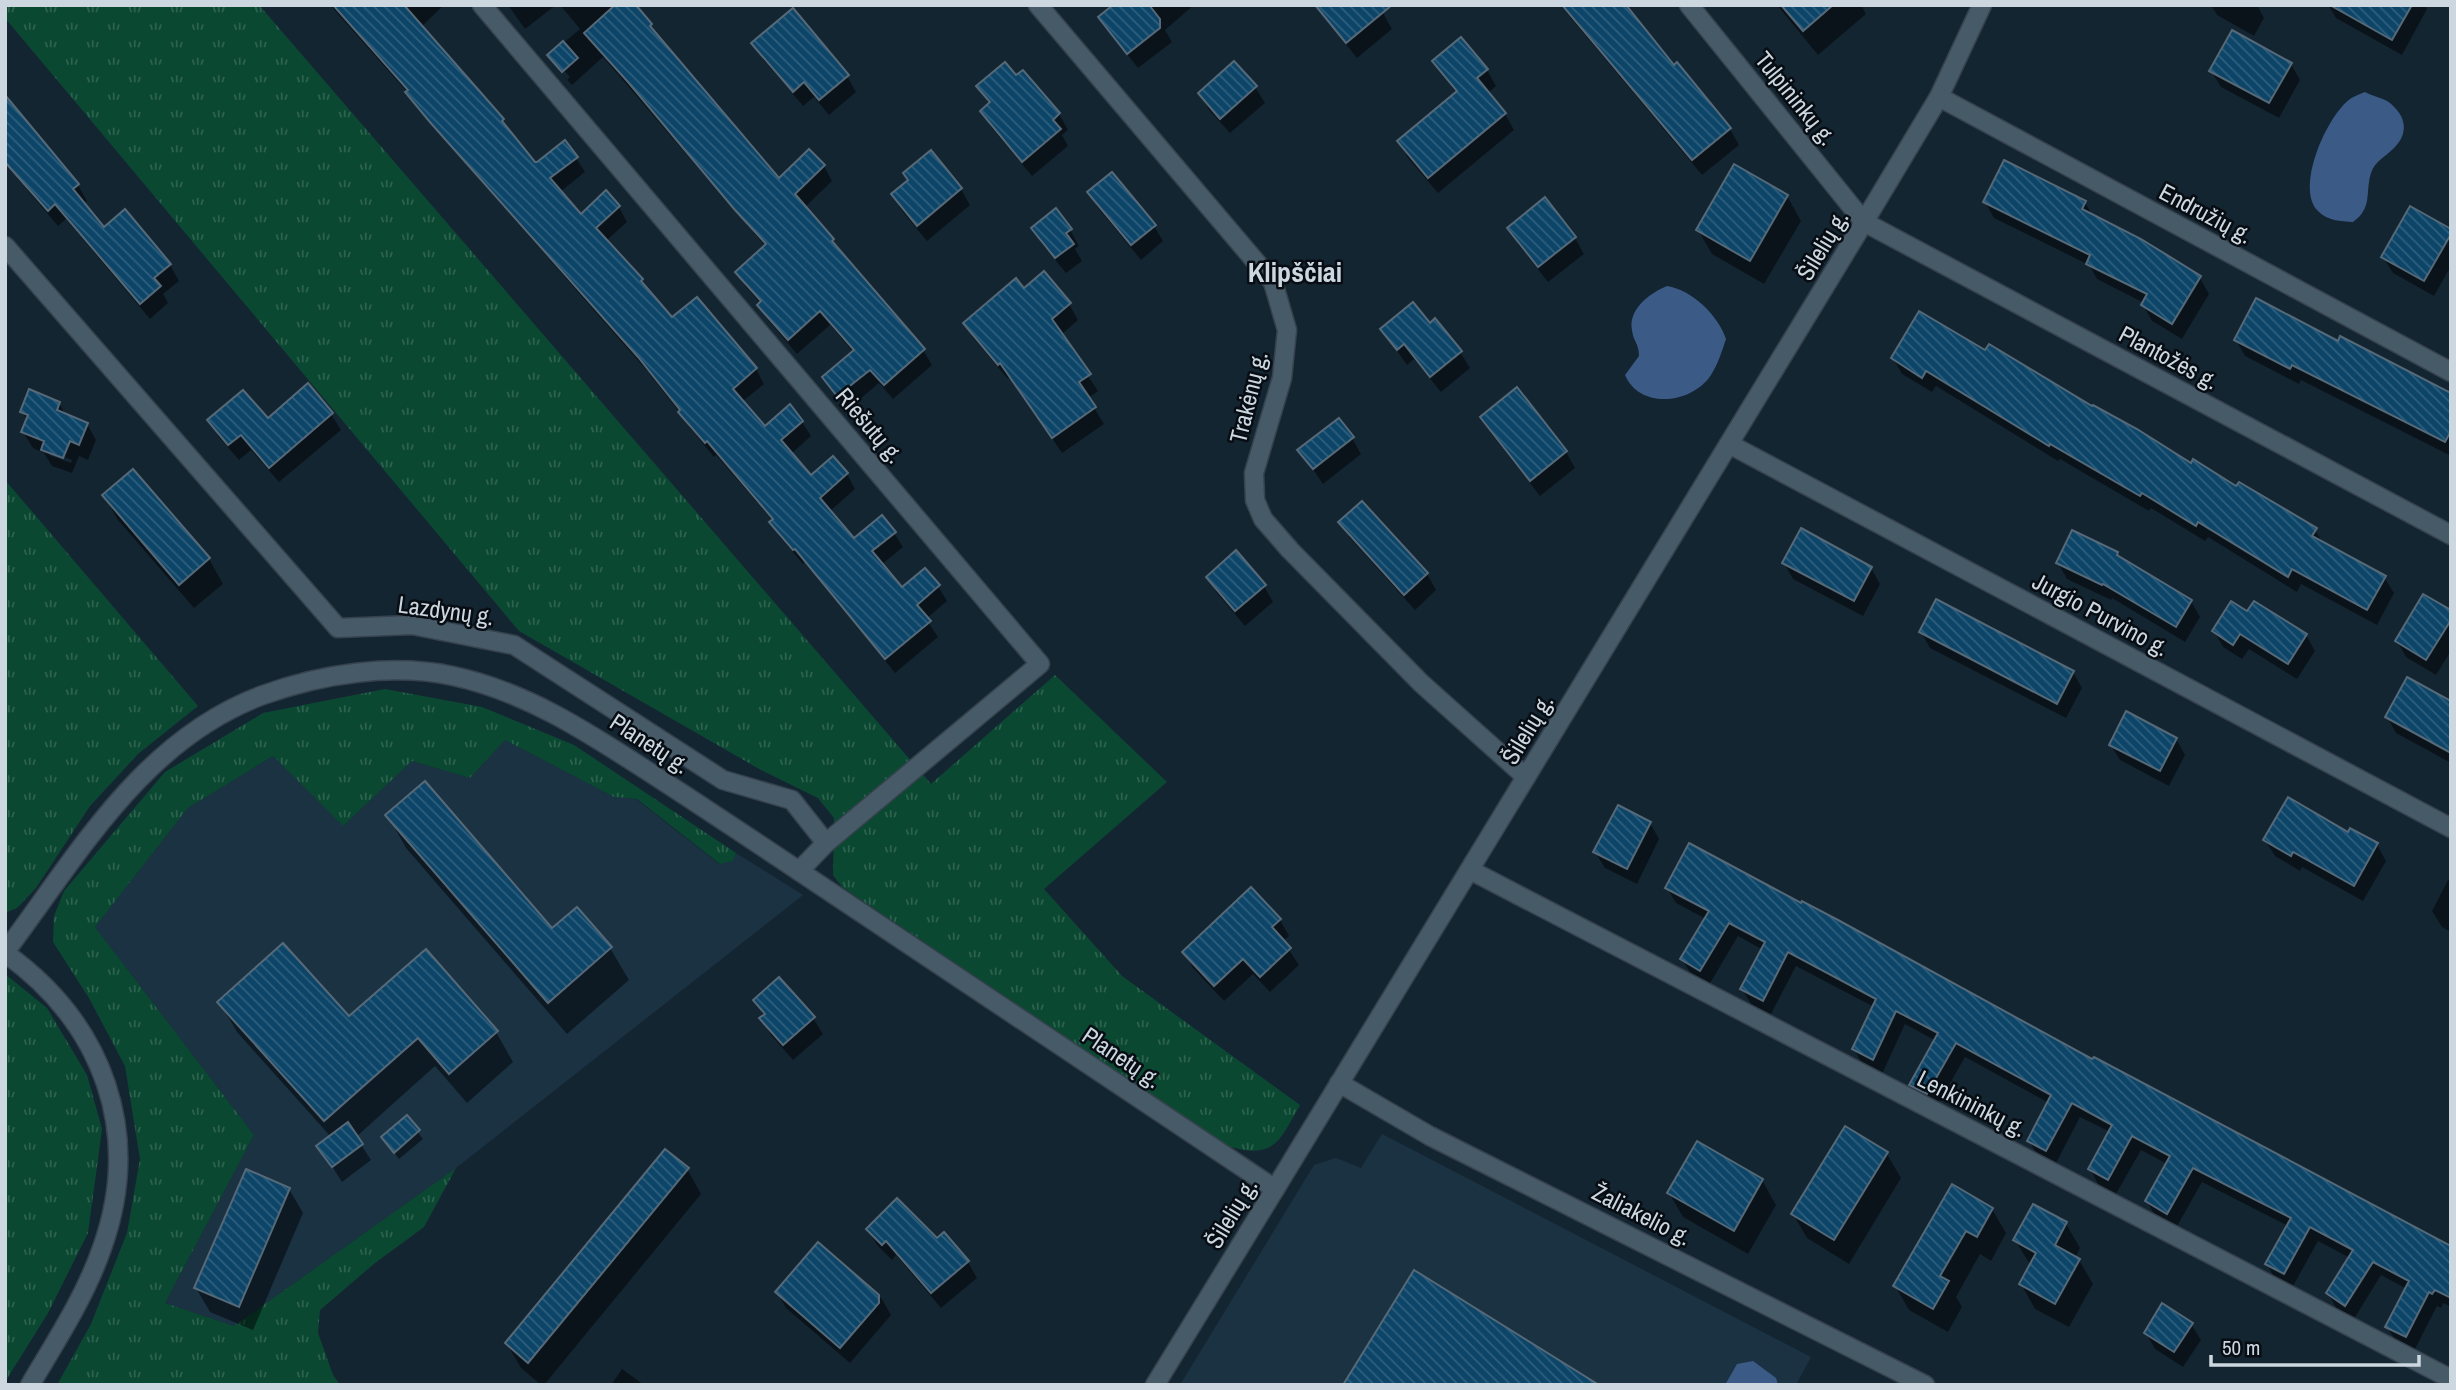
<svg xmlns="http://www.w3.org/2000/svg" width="2456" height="1390" font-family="'Archivo Narrow',sans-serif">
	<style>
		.built { fill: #1b3243 }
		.grass { fill: url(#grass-tufts) }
		.water { fill: #3b5a86 }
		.shadow { fill: #0007; fill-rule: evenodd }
		.building { fill: url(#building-back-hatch); stroke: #566978; stroke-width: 2 }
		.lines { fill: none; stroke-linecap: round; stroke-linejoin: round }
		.street-casing { stroke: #36424d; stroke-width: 21 }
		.secondary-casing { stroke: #36424d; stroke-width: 21 }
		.street { stroke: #475a68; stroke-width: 18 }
		.secondary { stroke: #475a68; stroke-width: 18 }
		.labels { text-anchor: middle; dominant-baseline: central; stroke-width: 5; stroke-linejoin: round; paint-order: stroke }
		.street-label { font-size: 24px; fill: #ccd7e0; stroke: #070d13 }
		.quarter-label { font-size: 28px; font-weight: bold; fill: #ccd7e0; stroke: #070d13 }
	</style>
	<defs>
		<pattern id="grass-tufts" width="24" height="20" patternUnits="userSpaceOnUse" patternTransform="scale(1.75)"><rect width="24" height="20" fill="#0b4832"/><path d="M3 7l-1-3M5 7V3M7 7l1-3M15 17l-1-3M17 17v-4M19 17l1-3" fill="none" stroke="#2d624f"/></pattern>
		<pattern id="building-back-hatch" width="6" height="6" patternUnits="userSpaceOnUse" patternTransform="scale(1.75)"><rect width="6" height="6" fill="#0c4568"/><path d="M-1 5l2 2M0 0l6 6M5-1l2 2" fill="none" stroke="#2e5f7d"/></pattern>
	</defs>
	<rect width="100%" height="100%" fill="#142532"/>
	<g class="built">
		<polygon points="505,740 614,797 636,799 719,864 733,861 736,853 803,895 456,1168 234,1326 165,1303 254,1135 95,927 188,808 273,756 343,826 412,761 470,778"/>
		<polygon points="1382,1134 1811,1357 1796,1385 1180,1385 1314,1165 1336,1158 1361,1168"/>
	</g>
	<g class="grass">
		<path d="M5,5h254l672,779 124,-109 112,107 -123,107 78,87 178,129c-21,37 -26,55 -72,41l-386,-259 -9,-12 1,-57 -16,-20 -57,-28 -242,-139 -514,-613z"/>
		<polygon points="5,480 198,706 138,754 90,806 36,888 17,908 5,913"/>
		<polygon points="385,689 482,707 574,745 736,853 733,861 720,864 637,799 614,797 505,740 470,778 412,761 343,826 273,756 188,808 95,927 254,1135 165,1303 234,1326 456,1168 424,1227 375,1263 320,1310 318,1333 333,1375 340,1385 57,1385 91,1324 127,1233 140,1159 125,1066 89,998 53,942 54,916 64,891 165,772 263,713"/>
		<polygon points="5,974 47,1008 87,1075 102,1129 88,1233 48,1313 5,1382"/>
	</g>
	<g class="water">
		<path d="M2365,92c7,4 19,6 25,11 17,14 19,31 3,46 -8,8 -18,12 -22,24 -6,19 2,35 -18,49 -12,-1 -26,-1 -35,-11 -23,-24 9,-95 32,-112 4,-3 10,-5 15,-7z"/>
		<path d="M1667,286c25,4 51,29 59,53 -4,12 -8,25 -15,36 -19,29 -71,35 -86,0l14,-19c0,-13 -6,-15 -7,-26 -4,-21 18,-37 35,-44z"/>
		<polygon points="1753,1361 1776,1378 1778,1385 1725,1385 1737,1364"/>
	</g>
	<g class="shadow">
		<polygon points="330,5 444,5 421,27 503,120 534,163 576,158 585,172 560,192 581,217 606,193 619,207 627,222 606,241 641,280 650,295 671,320 696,299 756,369 764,384 742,402 765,429 802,422 811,436 791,454 811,478 833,458 847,474 855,489 829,512 853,540 894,533 903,547 881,565 902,590 938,586 947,601 926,619 938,637 895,673 805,562 803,564 780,537 772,523 773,521 716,455 714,457 689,427 680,413 648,372 416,107 408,93"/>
		<polygon points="508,5 556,5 525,29"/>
		<polygon points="560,5 633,5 650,25 659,39 779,180 809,151 824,166 832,181 804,208 833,240 841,255 923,350 932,365 893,399 879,383 847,410 824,377 854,353 830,325 797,354 768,320 759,305 761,304 746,287 737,273 766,247 603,57 572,85 558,70 567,80 570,77 560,66 556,66 549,55 580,29"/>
		<polygon points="1116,5 1194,5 1165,30 1172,42 1138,68 1110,33 1101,18"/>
		<polygon points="1318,5 1383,13 1392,29 1357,58 1327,21"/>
		<polygon points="1560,5 1623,5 1674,67 1730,129 1739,145 1702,175"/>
		<polygon points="1777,5 1861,5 1866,14 1818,55"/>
		<polygon points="2211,5 2257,5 2264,18 2254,36 2217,15"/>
		<polygon points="2328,5 2425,5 2427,9 2402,55 2336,18"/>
		<polygon points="1461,39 1487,70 1496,86 1488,93 1505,114 1514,130 1438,193 1408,158 1399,142 1457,94 1434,62"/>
		<polygon points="754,43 847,76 856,92 829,115 814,97 803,106 763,59"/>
		<polygon points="2291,64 2300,80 2279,118 2221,87 2211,71"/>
		<polygon points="1016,78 1059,114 1068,130 1062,135 1068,146 1032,176 991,127 982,111 990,105 979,86"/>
		<polygon points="1255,87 1265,103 1230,133 1209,110 1200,94"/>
		<polygon points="38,139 78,185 87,201 83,204 104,229 170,265 179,281 163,294 168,303 150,319 66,219 58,226 29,192 23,182"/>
		<polygon points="930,152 961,189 970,205 927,241 902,211 893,195 909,181"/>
		<polygon points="1089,193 1154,226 1163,241 1141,260 1098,208"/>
		<polygon points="1787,196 1801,221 1764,284 1712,254 1698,230"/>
		<polygon points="1545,200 1575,238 1584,254 1548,282 1518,244 1509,228"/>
		<polygon points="1985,202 2085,202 2093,217 2200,278 2209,294 2182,339 2152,321 2143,305 2144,303 2097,279 2089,265 1994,218"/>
		<polygon points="1033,228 1070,230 1079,246 1075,249 1082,261 1066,273 1042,244"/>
		<polygon points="2451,231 2451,266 2434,296 2393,273 2383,257"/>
		<polygon points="1023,290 1069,304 1078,320 1061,335 1098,391 1088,398 1104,424 1062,453 1010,377 1008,379 974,339 965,324"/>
		<polygon points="1429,325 1460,352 1470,368 1441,392 1414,359 1407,365 1382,330"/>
		<polygon points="2236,340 2338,344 2451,395 2451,456 2301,380 2299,384 2245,356"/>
		<polygon points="1986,353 2315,530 2324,545 2384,577 2394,593 2377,625 2301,584 2297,592 2208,537 2205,541 2151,508 2149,511 2060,459 2058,461 1936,386 1932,392 1902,374 1893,358"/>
		<polygon points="1517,389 1566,452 1575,468 1540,496 1491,433 1482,417"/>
		<path d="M59,403l7,13 21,8 9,16 -8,20 -9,-4 -7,17 -20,-7 -8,-13 -11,-5 -10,-16 5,-11 -6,-9zM49,451l23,9 -1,3 -22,-8z"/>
		<polygon points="331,414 341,430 279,482 251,450 239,460 219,437 209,421 268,421"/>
		<polygon points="1352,438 1361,454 1323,484 1300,450"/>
		<polygon points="133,472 209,559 223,584 194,608 118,520 104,496"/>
		<polygon points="1362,503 1427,574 1436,590 1415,610 1350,538 1341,523"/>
		<polygon points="2117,554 2120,559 2191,601 2200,617 2185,642 2112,598 2111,600 2067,579 2058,563"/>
		<polygon points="1784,563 1871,568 1880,584 1863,616 1793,579"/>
		<polygon points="1208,578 1264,586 1273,602 1245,626 1217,593"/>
		<polygon points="2451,612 2451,651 2436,675 2406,657 2397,641"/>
		<polygon points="2248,614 2306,635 2315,651 2297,679 2249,649 2242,659 2223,647 2214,631"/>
		<polygon points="1921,632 2073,672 2082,688 2066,718 1930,648"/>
		<polygon points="2451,703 2451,763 2396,733 2387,717"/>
		<polygon points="2176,739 2185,755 2169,786 2120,760 2110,744"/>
		<polygon points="388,816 552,931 610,948 629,980 567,1034 406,848"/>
		<polygon points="1650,823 1659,839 1637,884 1605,868 1595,852"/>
		<polygon points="2349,834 2377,845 2386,861 2363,901 2302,867 2300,871 2275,856 2265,840"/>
		<polygon points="2448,880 2451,882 2451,932 2442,927 2432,911"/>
		<polygon points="1667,888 2093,1062 2451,1246 2451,1307 2443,1303 2441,1308 2437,1306 2414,1351 2396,1341 2387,1327 2407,1289 2381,1275 2354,1319 2336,1308 2328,1293 2350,1258 2318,1241 2292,1288 2275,1279 2267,1264 2288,1226 2202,1182 2176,1228 2155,1216 2147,1201 2167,1164 2141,1150 2116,1194 2098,1184 2090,1169 2110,1132 2080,1117 2055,1165 2038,1156 2029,1141 2049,1103 1965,1057 1936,1108 1920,1100 1911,1085 1936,1041 1905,1024 1882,1074 1862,1064 1854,1049 1874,1007 1796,966 1771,1014 1751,1004 1742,989 1763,950 1738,936 1709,985 1691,974 1682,959 1706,919 1676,903"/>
		<polygon points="1280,920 1289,936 1283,941 1299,965 1270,992 1253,974 1224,1001 1193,968 1184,952"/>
		<polygon points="426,951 496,1032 513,1062 467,1103 435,1066 356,1137 371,1160 342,1182 319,1146 331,1137 237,1032 220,1003 349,1019"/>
		<polygon points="779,980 813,1018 823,1034 793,1060 771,1035 762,1019 764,1016 756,1001"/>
		<polygon points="406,1117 423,1139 399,1159 383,1138"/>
		<polygon points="1845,1128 1887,1154 1901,1178 1849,1264 1807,1238 1793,1214"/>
		<polygon points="687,1169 701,1194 544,1385 541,1385 521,1368 507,1344"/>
		<polygon points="1762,1180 1776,1205 1748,1254 1683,1217 1669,1193"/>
		<polygon points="289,1189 303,1213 253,1330 210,1312 196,1288"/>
		<polygon points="1992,1209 2006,1233 1991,1261 1980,1254 1956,1297 1962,1307 1948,1332 1909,1310 1895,1286"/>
		<polygon points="2066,1224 2080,1248 2075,1258 2079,1260 2093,1284 2069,1327 2035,1309 2021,1284 2031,1266 2015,1240"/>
		<polygon points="868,1229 937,1241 968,1262 977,1278 941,1308 896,1255 892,1260 877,1245"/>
		<polygon points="818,1245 882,1299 891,1315 850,1363 786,1308 777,1292"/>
		<polygon points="2191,1324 2201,1340 2183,1367 2155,1349 2146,1333"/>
		<polygon points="622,1369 644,1385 611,1385"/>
	</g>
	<g class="building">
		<polygon points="333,5 404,5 504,119 502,121 535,162 537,162 565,140 578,157 550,178 581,214 606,190 620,206 596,228 643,279 641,281 672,317 697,297 757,368 733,389 765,426 790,404 803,421 781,440 811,475 833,456 848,473 820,498 854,538 882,515 896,532 872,551 902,587 925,568 940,585 917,605 931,621 885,659 795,549 793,550 769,522 773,519 707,441 705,443 678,412 680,410 638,357 429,121 405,92 408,90"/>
		<polygon points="615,5 636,5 652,24 650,26 779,178 809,149 825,165 795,194 834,239 832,241 925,349 884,385 870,370 837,396 822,377 854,350 820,311 788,340 757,305 761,301 735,272 766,244 735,210 628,82 584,33"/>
		<polygon points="1113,5 1149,5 1160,19 1160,28 1127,54 1098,17"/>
		<polygon points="1315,5 1392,5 1346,43"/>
		<polygon points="1562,5 1626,5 1674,65 1677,62 1731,128 1692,160"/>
		<polygon points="1781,5 1833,5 1803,31"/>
		<polygon points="2330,5 2412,5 2392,40"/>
		<polygon points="793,8 849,75 819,100 804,82 793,92 751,43"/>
		<polygon points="2232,30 2292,63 2269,103 2209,71"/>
		<polygon points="1461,37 1488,69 1477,78 1506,113 1428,178 1397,141 1457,91 1432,61"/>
		<polygon points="563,41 578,58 562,72 547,55"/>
		<polygon points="1234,61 1257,86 1220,119 1198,93"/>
		<polygon points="1005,62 1016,75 1023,70 1060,113 1053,120 1061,129 1022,162 980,111 990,102 976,86"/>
		<polygon points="5,95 79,184 73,189 104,227 125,209 171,264 154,278 161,286 140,304 55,204 48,211 5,162"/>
		<polygon points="931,150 962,188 917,226 891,194 908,180 903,173"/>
		<polygon points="2004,160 2086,201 2082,209 2141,239 2201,276 2172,324 2141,305 2147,294 2086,264 2090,255 1983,202"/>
		<polygon points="1734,164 1788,195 1750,261 1696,230"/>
		<polygon points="1112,172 1156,225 1131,245 1087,192"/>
		<polygon points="1545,197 1576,237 1538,267 1507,228"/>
		<polygon points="2410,206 2451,229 2451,234 2424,281 2381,257"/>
		<polygon points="1056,208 1072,229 1066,233 1074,244 1055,258 1031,228"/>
		<polygon points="1044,271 1071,303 1052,319 1091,374 1079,382 1096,407 1052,438 1000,363 998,365 963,323 1016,278 1024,288"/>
		<polygon points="2256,298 2338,341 2340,336 2451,393 2451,431 2445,442 2292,365 2290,369 2234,340"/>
		<polygon points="1413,302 1430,323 1435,318 1462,351 1430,377 1404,344 1397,350 1380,329"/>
		<polygon points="1919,311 1985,350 1989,344 2092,406 2093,405 2137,429 2191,463 2193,459 2236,486 2239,482 2317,528 2312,536 2386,576 2367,610 2292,569 2288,577 2198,522 2196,526 2142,493 2140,496 2050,444 2049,446 1926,371 1922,378 1891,358"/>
		<polygon points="308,383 333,413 269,468 241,435 228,445 207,420 243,390 268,418"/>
		<polygon points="1517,387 1567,451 1530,481 1480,417"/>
		<polygon points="29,389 60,402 57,410 88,423 79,445 70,441 63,458 41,450 44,441 21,432 28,415 20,412"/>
		<polygon points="1339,418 1354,437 1313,469 1297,450"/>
		<polygon points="133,469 210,558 179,585 102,495"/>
		<polygon points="1362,501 1428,573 1404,595 1338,522"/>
		<polygon points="1801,528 1872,567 1854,601 1782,563"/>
		<polygon points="2072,530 2118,552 2117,555 2192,600 2176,627 2103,584 2102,585 2056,563"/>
		<polygon points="1236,550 1266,585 1235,611 1206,577"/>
		<polygon points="2423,594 2451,610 2451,620 2426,660 2395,641"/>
		<polygon points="1936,599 2074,671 2057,704 1919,632"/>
		<polygon points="2231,601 2247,611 2254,601 2307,634 2288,664 2240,634 2233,645 2212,631"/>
		<polygon points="2407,677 2451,701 2451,753 2385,717"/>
		<polygon points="2126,711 2177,738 2160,771 2109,745"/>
		<polygon points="425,781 552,928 577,907 612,947 548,1003 385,815"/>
		<polygon points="2288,797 2348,832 2350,828 2378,843 2354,886 2293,852 2291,856 2263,840"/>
		<polygon points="1618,805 1651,822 1627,869 1593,852"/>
		<polygon points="1689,843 1801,903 1802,901 1838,920 2092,1059 2094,1057 2451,1246 2451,1298 2435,1290 2432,1294 2429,1292 2406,1337 2385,1327 2409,1281 2373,1262 2345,1306 2326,1293 2353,1250 2310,1227 2284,1274 2265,1264 2291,1218 2193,1168 2167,1214 2145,1201 2170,1156 2132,1136 2108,1180 2088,1169 2112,1125 2072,1103 2046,1151 2027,1141 2051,1095 1956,1043 1927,1094 1909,1085 1938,1033 1896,1011 1873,1060 1852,1049 1876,999 1788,952 1763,1001 1740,989 1765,942 1729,923 1700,971 1680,959 1709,911 1665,888"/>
		<polygon points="1251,887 1281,919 1272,927 1291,948 1260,977 1243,959 1214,986 1182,952"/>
		<polygon points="283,943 349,1016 426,949 498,1031 449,1074 418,1038 324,1121 217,1002"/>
		<polygon points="779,977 815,1017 783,1045 759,1018 765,1014 753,1000"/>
		<polygon points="407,1115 420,1130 394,1153 381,1137"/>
		<polygon points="348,1122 363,1144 332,1167 316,1146"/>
		<polygon points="1845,1126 1888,1152 1834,1240 1791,1214"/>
		<polygon points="1697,1141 1763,1179 1734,1231 1667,1193"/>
		<polygon points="665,1149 689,1168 528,1363 505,1343"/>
		<polygon points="246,1169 290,1188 239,1307 194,1288"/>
		<polygon points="1952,1184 1993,1208 1977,1237 1966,1231 1940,1276 1949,1281 1933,1309 1893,1286"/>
		<polygon points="897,1198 937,1238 944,1232 969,1261 931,1293 886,1241 882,1245 866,1229"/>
		<polygon points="2033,1204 2067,1222 2055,1245 2080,1259 2055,1304 2019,1284 2036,1253 2013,1240"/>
		<polygon points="818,1242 879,1295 879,1303 840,1348 775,1292"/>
		<polygon points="1414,1270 1599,1385 1343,1385"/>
		<polygon points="2162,1303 2193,1323 2174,1352 2144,1333"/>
	</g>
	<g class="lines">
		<g class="street-casing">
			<g id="street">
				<polyline points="482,5 1040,664 826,843"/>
				<polyline points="1038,5 1273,282 1287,330 1282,378 1254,473 1255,500 1263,519 1290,550 1421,683 1526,777"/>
				<polyline points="1689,5 1864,222 2451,535"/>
				<polyline points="1939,97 2451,372"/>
				<polyline points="5,246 338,628 412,625 514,645 723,780 792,800 826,843 799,871"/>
				<polyline points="1729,444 2451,828"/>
				<polyline points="1470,870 2451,1379"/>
				<polyline points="1339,1083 1430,1136 1925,1385"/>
				<polyline points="1275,1189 1864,222 1939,97 1982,5"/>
			</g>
		</g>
		<g class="secondary-casing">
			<g id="secondary">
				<path d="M5,952c73,-97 138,-213 258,-257 58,-21 129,-32 190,-19 71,15 133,55 193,94 45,29 90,59 135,89 165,109 329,220 494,330l-120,196"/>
				<path d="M5,953c99,71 138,180 97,295 -17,49 -46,93 -72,137"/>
			</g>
		</g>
		<use href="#street" class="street"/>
		<use href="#secondary" class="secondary"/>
	</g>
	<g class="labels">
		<g class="street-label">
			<text transform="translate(1796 98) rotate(51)">Tulpininkų g.</text>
			<text transform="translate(2206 213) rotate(28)">Endružių g.</text>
			<text transform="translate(1822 245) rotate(-59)">Šilelių g.</text>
			<text transform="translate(2169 357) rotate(28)">Plantožės g.</text>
			<text transform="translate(1248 397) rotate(-76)">Trakėnų g.</text>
			<text transform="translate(870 425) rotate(50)">Riešutų g.</text>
			<text transform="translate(446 610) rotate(8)">Lazdynų g.</text>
			<text transform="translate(2101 614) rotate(28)">Jurgio Purvino g.</text>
			<text transform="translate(1527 729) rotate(-59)">Šilelių g.</text>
			<text transform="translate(650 743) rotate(33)">Planetų g.</text>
			<text transform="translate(1122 1057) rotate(34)">Planetų g.</text>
			<text transform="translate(1972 1103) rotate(27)">Lenkininkų g.</text>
			<text transform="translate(1231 1213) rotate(-59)">Šilelių g.</text>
			<text transform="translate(1642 1214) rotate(27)">Žaliakelio g.</text>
		</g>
		<g class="quarter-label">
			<text x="1295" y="272">Klipščiai</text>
		</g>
	</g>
	<rect width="2456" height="1390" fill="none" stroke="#ccd7e0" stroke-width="14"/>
	<path d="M2211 1355v10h208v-10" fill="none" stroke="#ccd7e0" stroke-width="3.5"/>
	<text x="2222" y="1355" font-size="21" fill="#ccd7e0" stroke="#070d13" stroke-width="5" paint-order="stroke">50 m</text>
</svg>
